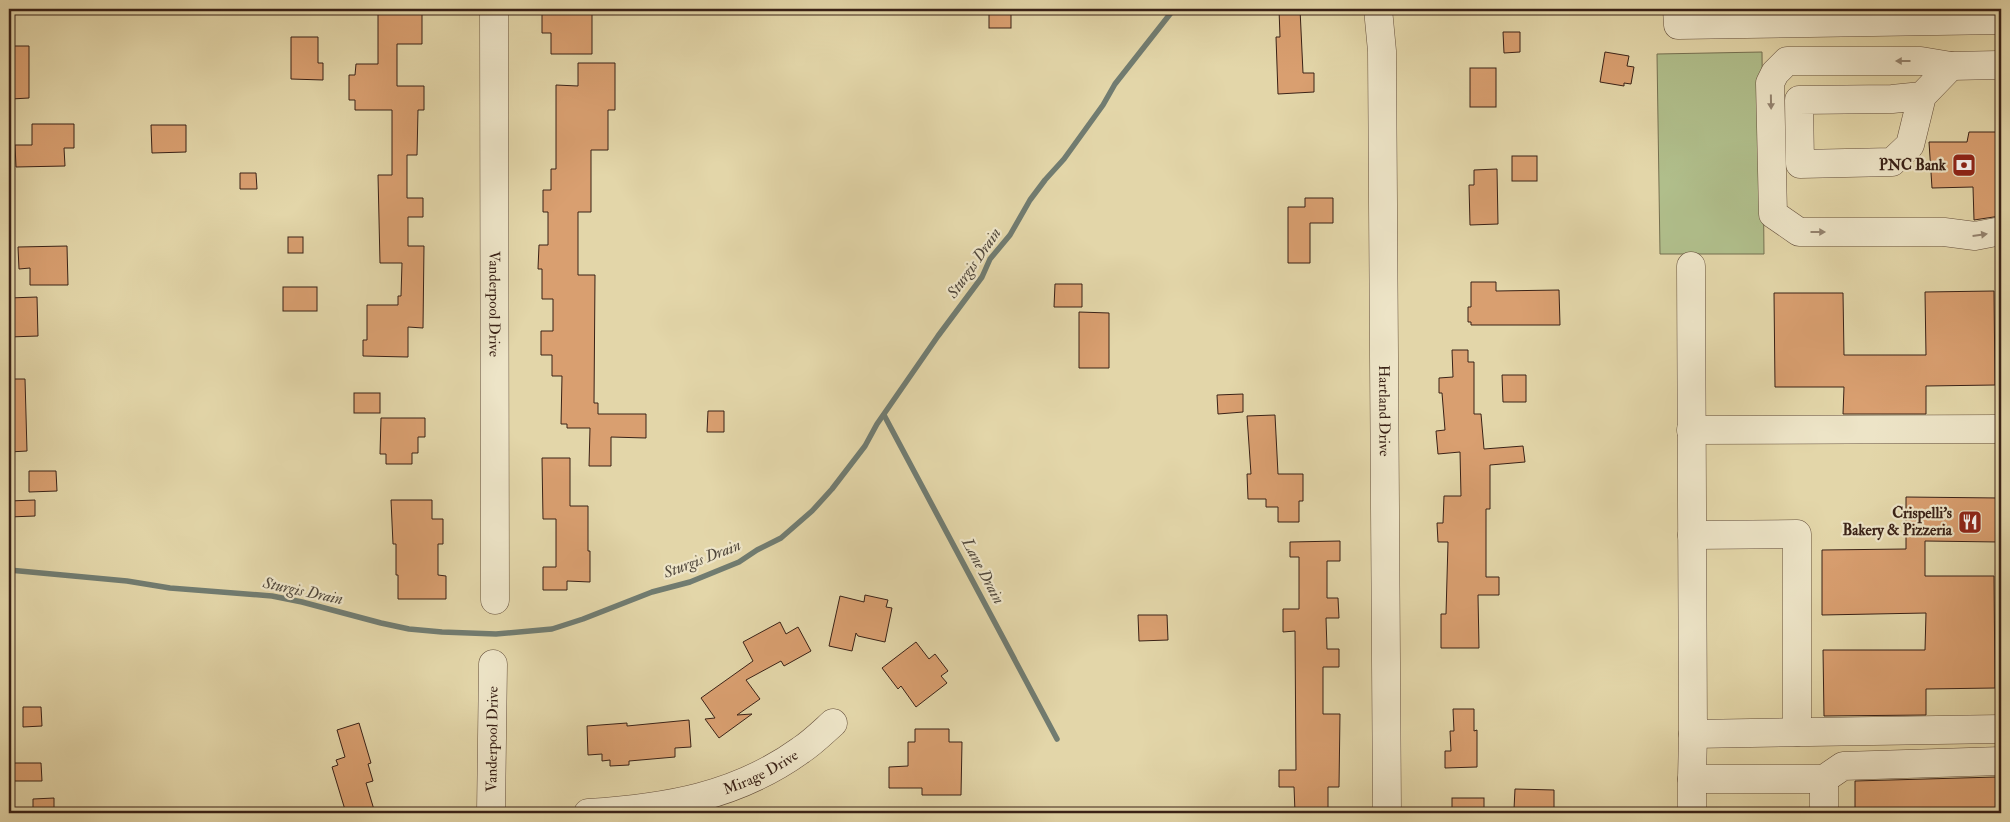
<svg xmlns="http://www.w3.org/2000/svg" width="2010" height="822" font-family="'IM FELL Double Pica',serif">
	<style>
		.green { fill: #b0be8b; stroke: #757051 }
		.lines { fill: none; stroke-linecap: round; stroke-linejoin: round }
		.stream { stroke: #717c71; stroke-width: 5.5 }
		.building { fill: #d99f70; stroke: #3a2217 }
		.minor-casing { stroke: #644f3c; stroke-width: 29 }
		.minor { stroke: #ede4c7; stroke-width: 28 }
		.oneway { fill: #94836f }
		.labels { text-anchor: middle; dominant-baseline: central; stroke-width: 4.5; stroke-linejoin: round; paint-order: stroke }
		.poi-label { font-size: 15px; font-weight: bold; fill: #3a2217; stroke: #ede4c7; text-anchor: end }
		.street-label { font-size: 15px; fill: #3a2217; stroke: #ede4c7 }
		.water-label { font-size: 16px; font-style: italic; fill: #51483c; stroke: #ede4c7 }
	</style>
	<rect width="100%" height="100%" fill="#e3d6a9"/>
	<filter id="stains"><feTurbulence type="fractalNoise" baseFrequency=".004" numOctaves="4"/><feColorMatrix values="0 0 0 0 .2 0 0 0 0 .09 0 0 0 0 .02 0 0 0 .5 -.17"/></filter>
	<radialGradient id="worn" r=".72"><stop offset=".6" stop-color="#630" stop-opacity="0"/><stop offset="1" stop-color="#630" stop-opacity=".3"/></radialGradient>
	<polygon class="green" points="1762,52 1764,254 1660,254 1657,54"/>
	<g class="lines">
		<g class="stream">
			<polyline points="884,415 1057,739"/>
			<polyline points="9,570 127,581 170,588 272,596 302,602 381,623 409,629 442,632 496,634 552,629 583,619 652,592 690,582 739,562 757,550 781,538 812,511 832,489 865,446 877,424 938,336 982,277 990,259 1010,235 1030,200 1045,180 1064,159 1103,105 1115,84 1174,9"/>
		</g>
	</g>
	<g class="building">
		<polygon points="378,9 422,9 422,44 397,44 397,86 424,86 424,110 418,110 417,155 407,155 407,198 423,198 423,217 408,217 408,246 424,246 423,328 408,327 408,357 363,356 363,340 367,340 367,305 398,305 398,296 401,296 402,263 380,263 378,175 392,175 392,110 355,110 355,100 349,100 349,75 355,75 356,64 378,64"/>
		<polygon points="542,9 592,9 592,54 551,54 551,33 542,33"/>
		<rect x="989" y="9" width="22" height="19"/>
		<polygon points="1279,9 1300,9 1303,73 1314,73 1314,92 1278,94 1276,37 1280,37"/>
		<polygon points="1503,32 1520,32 1520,52 1504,53"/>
		<polygon points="291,37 318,37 318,63 323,63 323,80 291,79"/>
		<polygon points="9,46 29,46 29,98 11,99"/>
		<polygon points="1605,52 1629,56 1627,66 1634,67 1631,84 1624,83 1624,86 1600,82"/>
		<polygon points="578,63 615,63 615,110 608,110 608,150 591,150 591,212 578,212 578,275 595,275 594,403 598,403 598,414 646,414 646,438 611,437 611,466 589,466 590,428 567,428 567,424 561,424 562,376 552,376 552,355 541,355 541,331 553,331 553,299 542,299 542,269 538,269 539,245 548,245 548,212 543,212 543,190 551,190 551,169 556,169 556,85 578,86"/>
		<rect x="1470" y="68" width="26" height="39"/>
		<polygon points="32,124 74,124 74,148 64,148 65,166 16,167 15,145 32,145"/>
		<polygon points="151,125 186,125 186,152 152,153"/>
		<polygon points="1969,132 1997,132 2000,216 1974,220 1973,187 1932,188 1929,142 1967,142"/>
		<rect x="1512" y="156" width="25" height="25"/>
		<polygon points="1497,169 1498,224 1470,225 1469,185 1474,185 1474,170"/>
		<polygon points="240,173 256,173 257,189 240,189"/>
		<polygon points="1305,198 1333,198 1333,223 1310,223 1310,263 1288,263 1288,207 1305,207"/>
		<rect x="288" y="237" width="15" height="16"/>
		<polygon points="67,246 68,285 30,285 30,268 19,269 18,247"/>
		<polygon points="1471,282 1496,282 1496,291 1559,290 1560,325 1471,325 1471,322 1468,322 1468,307 1471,307"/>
		<polygon points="1055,284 1082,284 1082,307 1054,307"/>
		<rect x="283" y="287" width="34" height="24"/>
		<polygon points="1994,291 1995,385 1926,386 1926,414 1843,414 1844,387 1775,387 1774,293 1843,293 1844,355 1926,355 1925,292"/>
		<polygon points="37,297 38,336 9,337 9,298"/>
		<polygon points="1079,312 1109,313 1109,368 1079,368"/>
		<polygon points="1452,350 1468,350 1468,362 1474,362 1474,414 1481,414 1484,449 1523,446 1525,462 1490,465 1490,509 1486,509 1486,577 1499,577 1499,595 1478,595 1479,648 1441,648 1441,614 1446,614 1448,542 1438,542 1437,523 1443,523 1444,496 1461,496 1460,452 1438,454 1436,431 1445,430 1442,393 1439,393 1439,378 1453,377"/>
		<polygon points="1502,375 1526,375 1526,402 1503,402"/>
		<polygon points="9,379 25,379 27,451 9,452"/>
		<rect x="354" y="393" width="26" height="20"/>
		<polygon points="1243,394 1243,412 1218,414 1217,395"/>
		<polygon points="708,411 724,411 724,432 707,432"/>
		<polygon points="1275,415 1278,474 1303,474 1303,501 1299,501 1299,522 1278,522 1278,507 1266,507 1266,499 1248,499 1247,474 1251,474 1247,416"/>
		<polygon points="381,418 425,418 425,437 418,437 418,453 412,453 412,464 386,464 386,454 380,454"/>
		<polygon points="542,458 570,458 570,506 588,506 588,551 590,551 590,582 567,581 567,590 543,590 543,567 556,567 556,519 543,519"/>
		<polygon points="29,471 56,471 57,491 29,492"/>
		<polygon points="1906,497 1999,498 1999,542 1925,541 1925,576 1994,576 1995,688 1926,689 1926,715 1824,716 1823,650 1925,650 1926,613 1822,615 1822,550 1906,549"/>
		<polygon points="35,500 35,516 9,517 9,501"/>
		<polygon points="391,500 432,500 432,519 443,519 443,544 438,544 438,575 446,576 446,599 398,599 398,575 396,575 396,544 393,544"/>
		<polygon points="1340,541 1340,561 1327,561 1327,598 1338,598 1339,618 1326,618 1327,649 1339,649 1339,667 1323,667 1323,714 1340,714 1339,787 1328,787 1328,812 1295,812 1294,787 1279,787 1279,770 1296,770 1295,631 1283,632 1283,609 1299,609 1299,557 1290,557 1290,542"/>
		<polygon points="865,595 888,600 886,607 892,608 885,642 858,636 856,633 852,651 829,646 840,596 864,602"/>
		<polygon points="1138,615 1167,615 1168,640 1139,641"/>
		<polygon points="780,622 786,634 798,627 811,651 784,666 781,661 746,680 760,699 737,715 752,714 719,738 705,719 715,718 701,698 753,661 743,642"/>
		<polygon points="916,642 929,659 935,654 948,671 941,676 947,683 916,707 901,686 898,689 882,668"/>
		<polygon points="23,707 41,707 42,726 23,727"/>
		<polygon points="1453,709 1474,709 1474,731 1477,730 1477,767 1445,768 1445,751 1451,751 1450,731 1454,731"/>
		<polygon points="689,720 691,747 675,748 675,757 629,761 629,765 610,766 610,760 602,761 602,754 588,755 587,726 627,723 627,726"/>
		<polygon points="359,723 371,763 368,764 373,781 366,783 375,813 346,813 332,767 338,765 336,760 345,757 337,730"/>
		<polygon points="915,729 949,729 949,742 962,742 961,795 922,795 922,788 889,788 889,767 908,766 908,742 915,742"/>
		<polygon points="9,763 41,763 42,781 9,781"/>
		<polygon points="1996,777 1997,813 1855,813 1855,781"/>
		<polygon points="1515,789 1554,790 1554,810 1514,809"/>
		<polygon points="54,798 54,813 33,813 33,799"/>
		<rect x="1452" y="798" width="32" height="15"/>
	</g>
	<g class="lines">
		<g class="minor-casing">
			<g id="minor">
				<path id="s1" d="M494,9l1,591"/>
				<path id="s2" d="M1378,9l4,42 5,762"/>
				<polyline points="1677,9 1678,25 2001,20"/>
				<polyline points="2001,67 1998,65 1951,66 1921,61 1787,61 1775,73 1770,83 1773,214 1799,232 1944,232 1975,236 2001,231"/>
				<polyline points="1922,96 1910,145 1892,162 1800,164 1799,100 1892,99 1922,96 1951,66"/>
				<polyline points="1691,266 1693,734 2001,729"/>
				<polyline points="1691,430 2001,429"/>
				<polyline points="1692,535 1797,534 1797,732"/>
				<polyline points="1692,779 1693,734"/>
				<polyline points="1824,779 1824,813"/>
				<path id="s3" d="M491,813l2,-149"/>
				<path id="s4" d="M588,813c77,-5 148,-16 213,-63 12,-8 22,-18 32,-27"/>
				<polyline points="1692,813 1692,779 1824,779 1843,766 2001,761"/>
			</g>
		</g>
		<use href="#minor" class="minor"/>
	</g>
	<defs><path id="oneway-solid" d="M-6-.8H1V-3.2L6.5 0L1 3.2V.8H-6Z" transform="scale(1.25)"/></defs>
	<g class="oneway">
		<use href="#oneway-solid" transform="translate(1903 61) rotate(-180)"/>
		<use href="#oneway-solid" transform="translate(1771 102) rotate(89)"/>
		<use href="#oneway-solid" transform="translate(1818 232)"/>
		<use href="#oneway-solid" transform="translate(1980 235) rotate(-8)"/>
	</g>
	<defs>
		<g id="bank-square" transform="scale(1.25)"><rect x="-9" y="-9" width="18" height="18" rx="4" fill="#8f2418" stroke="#ede4c7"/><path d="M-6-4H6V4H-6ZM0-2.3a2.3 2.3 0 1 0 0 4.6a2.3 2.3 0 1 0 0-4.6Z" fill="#fff"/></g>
		<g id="restaurant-square" transform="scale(1.25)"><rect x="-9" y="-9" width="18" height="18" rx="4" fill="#8f2418" stroke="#ede4c7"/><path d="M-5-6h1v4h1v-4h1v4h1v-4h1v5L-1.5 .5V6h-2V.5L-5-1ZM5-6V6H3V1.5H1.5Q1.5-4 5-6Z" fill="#fff"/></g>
	</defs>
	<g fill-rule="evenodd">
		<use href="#bank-square" x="1964" y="165"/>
		<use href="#restaurant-square" x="1970" y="522"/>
	</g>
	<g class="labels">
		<g class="poi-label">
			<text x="1946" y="165">PNC Bank</text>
			<text x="1952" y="513">Crispelli’s<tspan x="1952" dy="17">Bakery &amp; Pizzeria</tspan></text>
		</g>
		<g class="street-label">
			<text stroke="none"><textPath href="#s1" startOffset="295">Vanderpool Drive</textPath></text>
			<text stroke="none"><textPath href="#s2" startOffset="402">Hartland Drive</textPath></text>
			<text stroke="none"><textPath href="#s3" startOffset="74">Vanderpool Drive</textPath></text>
			<text stroke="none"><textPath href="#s4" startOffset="179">Mirage Drive</textPath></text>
		</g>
		<g class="water-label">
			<text transform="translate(974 263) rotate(-55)">Sturgis Drain</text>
			<text transform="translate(702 559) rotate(-21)">Sturgis Drain</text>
			<text transform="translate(983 571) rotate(62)">Lane Drain</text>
			<text transform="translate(303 591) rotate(12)">Sturgis Drain</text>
		</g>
	</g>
	<rect width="2010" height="822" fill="none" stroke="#e3d6a9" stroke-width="30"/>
	<rect x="10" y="10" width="1990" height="802" fill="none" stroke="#3a2217" stroke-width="2.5"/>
	<rect x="15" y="15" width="1980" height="792" fill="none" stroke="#3a2217"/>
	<rect width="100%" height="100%" filter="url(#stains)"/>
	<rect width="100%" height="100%" fill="url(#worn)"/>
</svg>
